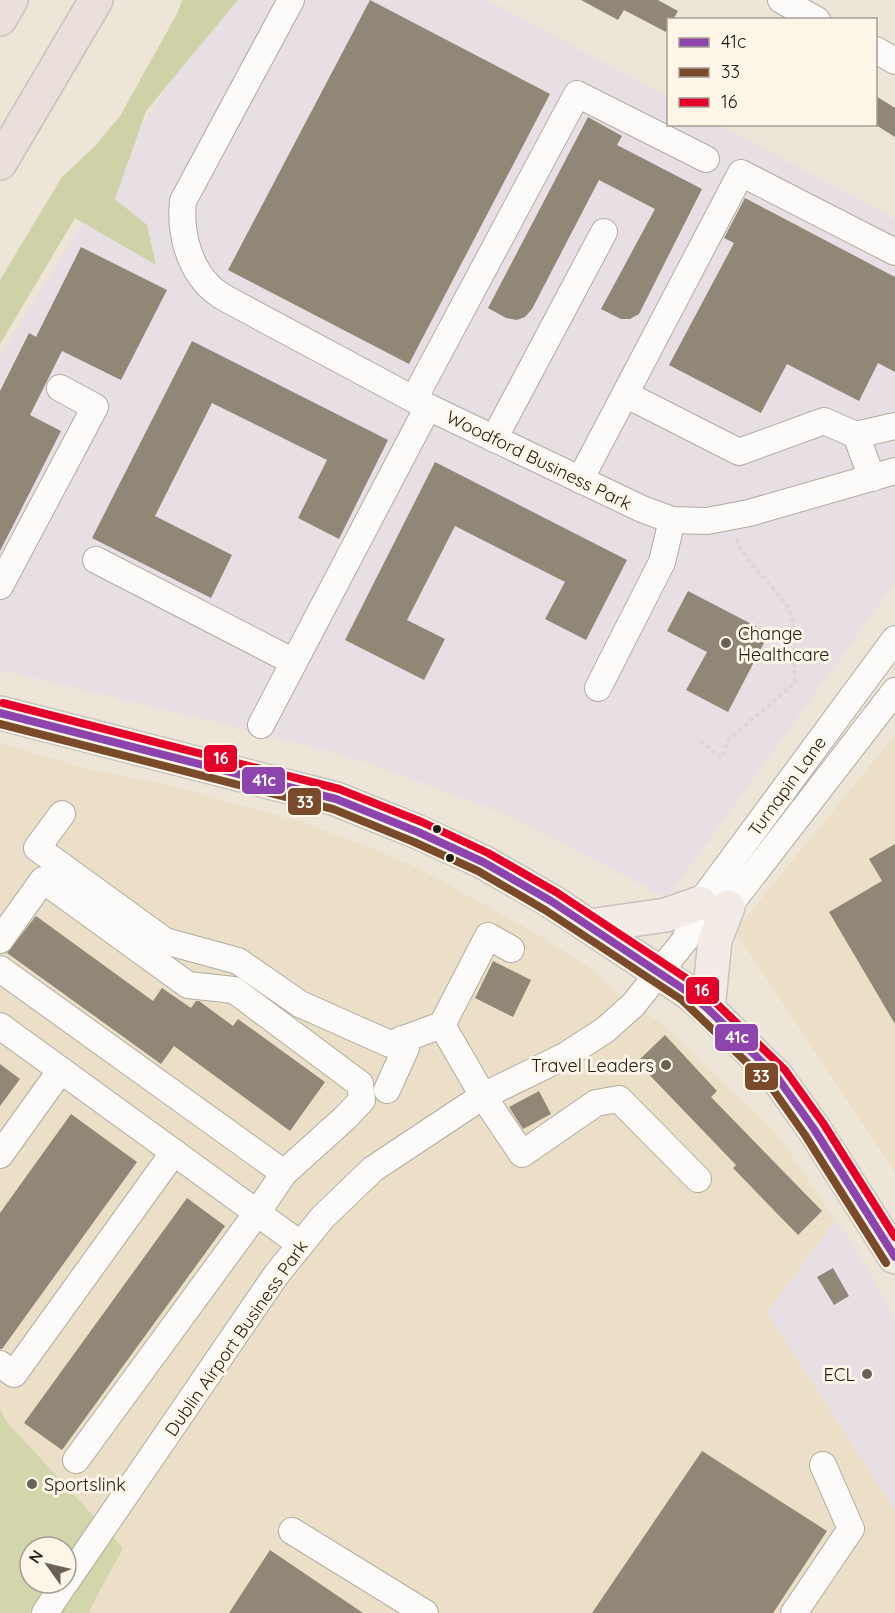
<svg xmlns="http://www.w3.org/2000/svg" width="895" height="1613" font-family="Quicksand,sans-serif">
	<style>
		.commercial { fill: #e8dfe4 }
		.built { fill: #ecdfc8 }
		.green { fill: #d3d6aa; fill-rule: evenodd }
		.forest { fill: #cfd2a6 }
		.building { fill: #908777 }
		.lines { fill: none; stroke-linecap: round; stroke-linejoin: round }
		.minor-casing { stroke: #b0aba0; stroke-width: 28 }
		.major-casing { stroke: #c7c3bd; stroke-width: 36 }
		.highway-casing { stroke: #c7c3bd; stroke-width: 36 }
		.path { stroke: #dad8d4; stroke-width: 4; stroke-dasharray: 4.5 3; stroke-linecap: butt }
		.minor { stroke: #fcfbf9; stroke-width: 26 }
		.major { stroke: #f2ebe6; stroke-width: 33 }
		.highway { stroke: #eadfda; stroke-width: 33 }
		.bus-1-casing { stroke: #fdf5e7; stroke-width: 12 }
		.bus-2-casing { stroke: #fdf5e7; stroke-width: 12 }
		.bus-3-casing { stroke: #fdf5e7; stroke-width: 12 }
		.bus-1 { stroke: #8e44ad; stroke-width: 8 }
		.bus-2 { stroke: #7a4b2a; stroke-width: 8 }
		.bus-3 { stroke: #e4002b; stroke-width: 8 }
		.poi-dot { fill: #676157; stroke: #fdf5e7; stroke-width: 2 }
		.bus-dot { fill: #1f1a12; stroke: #fdf5e7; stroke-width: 2 }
		.labels { text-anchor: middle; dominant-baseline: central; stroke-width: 6; stroke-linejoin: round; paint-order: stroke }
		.street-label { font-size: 18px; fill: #1f1a12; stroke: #fdf5e7 }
		.poi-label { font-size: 18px; fill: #1f1a12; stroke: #fdf5e7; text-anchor: start }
		.line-badge { stroke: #fdf5e7; stroke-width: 2 }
		.badge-label { font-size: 16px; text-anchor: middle; font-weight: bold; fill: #fff }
	</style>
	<rect width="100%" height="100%" fill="#ede5d7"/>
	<g class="commercial">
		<polygon points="220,0 488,0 668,97 668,124 720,125 895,219 895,583 667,898 510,816 357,759 229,725 0,670 0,356"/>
		<polygon points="835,1220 855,1247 895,1318 895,1510 767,1313"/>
	</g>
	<g class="built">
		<polygon points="895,735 895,1172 735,931"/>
		<polygon points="0,743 85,768 168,785 299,821 365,845 423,870 538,935 593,970 620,996 659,1021 777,1134 835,1220 767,1313 895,1510 895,1613 88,1613 123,1548 7,1421 0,1409"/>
	</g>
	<path class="green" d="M0,1409l7,13 116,126 -35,65h-88zM30,1547h36v36h-36z"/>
	<polygon class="forest" points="182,0 238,0 146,111 115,199 147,225 156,265 75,218 0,344 0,280 62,177 95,146 120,116 178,12"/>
	<g class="building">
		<polygon points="370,0 550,94 409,364 228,270"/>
		<polygon points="581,0 658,0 678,11 673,20 669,20 669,28 666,32 624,10 618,20"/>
		<polygon points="876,96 895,108 895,137 876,125"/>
		<polygon points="588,117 622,136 617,145 702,189 639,314 630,319 621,319 601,309 655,209 599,180 532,309 525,317 517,320 506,318 488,308"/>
		<polygon points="745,198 895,277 895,372 878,363 859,401 787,364 761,413 669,365 734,243 724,238"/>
		<polygon points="81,247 167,290 121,380 62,351 30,415 61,431 0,551 0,391 29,333 36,337"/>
		<polygon points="192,341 388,440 339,539 298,518 327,460 212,403 155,516 232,555 211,598 92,538"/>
		<polygon points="435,462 627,560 586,640 545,619 565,582 455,526 407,620 445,639 424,680 345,640"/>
		<polygon points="688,591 769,633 728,712 686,690 707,652 667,631"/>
		<polygon points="895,844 895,1024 829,912 882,881 869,859"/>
		<polygon points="36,916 153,1001 162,988 191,1008 196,1001 199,1001 233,1026 238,1019 325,1082 290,1131 174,1046 161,1064 7,953"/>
		<polygon points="493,961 531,980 513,1017 475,998"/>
		<polygon points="665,1035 717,1091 711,1097 822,1211 798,1235 733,1168 736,1165 637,1062"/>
		<polygon points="0,1064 20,1079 0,1106"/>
		<polygon points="539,1091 551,1114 523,1129 509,1107"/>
		<polygon points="71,1114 137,1162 2,1349 0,1349 0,1213"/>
		<polygon points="187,1198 225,1226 62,1450 24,1423"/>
		<polygon points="833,1268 849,1296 834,1305 817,1277"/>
		<polygon points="702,1451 827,1531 773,1613 592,1613"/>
		<polygon points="270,1550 363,1613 229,1613"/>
	</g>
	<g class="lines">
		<g class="minor-casing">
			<g id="minor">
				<path d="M291,0l-108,201c-3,28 4,62 25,84 4,5 10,8 15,12l205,110 214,102 30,11 35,1 42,-8 146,-42"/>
				<polyline points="781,0 817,20"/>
				<polyline points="876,50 895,61"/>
				<polyline points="625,394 739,452 824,421 856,435 895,426"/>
				<polyline points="414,399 577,94 706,159"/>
				<polyline points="856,435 872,478"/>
				<polyline points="494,439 604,232"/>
				<polyline points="580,480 741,173 895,252"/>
				<polyline points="96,560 294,662"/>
				<polyline points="0,586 95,407 60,388"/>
				<polyline points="598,688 662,562 672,520"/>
				<polyline points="261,725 428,407"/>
				<polyline points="62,814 37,848 165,941 238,961 300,1004 390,1044 442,1025 488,936 511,949"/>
				<polyline points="714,917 728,907 895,691"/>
				<polyline points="0,940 43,880 188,985 234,990 360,1084 362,1100 345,1118 284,1173 257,1213 76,1460"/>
				<polyline points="0,969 284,1173"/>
				<polyline points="442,1025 483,1096 522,1154 596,1103 619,1099 698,1179"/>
				<polyline points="0,1026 300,1244"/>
				<polyline points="387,1090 406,1048 402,1039"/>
				<polyline points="0,1155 61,1070"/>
				<polyline points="0,1364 14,1374 174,1152"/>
				<polyline points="292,1531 425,1613"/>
				<polyline points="66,1582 276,1275 323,1217 373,1169 483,1096 565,1056 605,1030 633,1005 685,940 700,903 895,639"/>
				<polyline points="45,1613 65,1583"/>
				<polyline points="794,1613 851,1529 823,1465"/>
			</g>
		</g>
		<g class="major-casing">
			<g id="major">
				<polyline points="0,713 336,799 418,832 483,862 551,901 688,992 708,1009 777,1077 814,1129 895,1257"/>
				<polyline points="589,926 666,915 700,903"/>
				<polyline points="708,1009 715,940 728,907"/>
			</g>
		</g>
		<g class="highway-casing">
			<g id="highway">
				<polyline points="0,19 11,0"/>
				<polyline points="0,163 96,0"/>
			</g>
		</g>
		<path class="path" d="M700,741l21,17 8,-19 66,-56c-1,-11 -1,-64 -4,-70 -15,-28 -44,-46 -55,-75"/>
		<use href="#minor" class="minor"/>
		<use href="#major" class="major"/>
		<use href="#highway" class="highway"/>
		<g class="bus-1-casing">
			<polyline id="bus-1" points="0,713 336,799 418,832 483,862 551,901 688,992 708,1009 777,1077 814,1129 895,1257"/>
		</g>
		<g class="bus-2-casing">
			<polyline id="bus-2" points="0,724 333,809 414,842 478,871 545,910 682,1000 769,1084 805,1135 886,1263"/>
		</g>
		<g class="bus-3-casing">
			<polyline id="bus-3" points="3,703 339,789 422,822 488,853 556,892 695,984 715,1002 785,1070 823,1123 895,1237"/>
		</g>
		<use href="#bus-1" class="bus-1"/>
		<use href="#bus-2" class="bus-2"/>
		<use href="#bus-3" class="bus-3"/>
	</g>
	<g class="poi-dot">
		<circle cx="726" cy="643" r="6"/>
		<circle cx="666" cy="1065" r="6"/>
		<circle cx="867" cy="1374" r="6"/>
		<circle cx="32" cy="1484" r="6"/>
	</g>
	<g class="bus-dot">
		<circle cx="437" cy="829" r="5"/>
		<circle cx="450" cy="858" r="5"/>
	</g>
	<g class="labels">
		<g class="street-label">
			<text transform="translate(539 460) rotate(26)">Woodford Business Park</text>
			<text transform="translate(787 786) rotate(-54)">Turnapin Lane</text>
			<text transform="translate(236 1338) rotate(-55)">Dublin Airport Business Park</text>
		</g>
		<g class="poi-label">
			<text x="738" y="633">Change<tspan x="738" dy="21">Healthcare</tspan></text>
			<text x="654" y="1065" text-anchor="end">Travel Leaders</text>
			<text x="855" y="1374" text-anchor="end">ECL</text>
			<text x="44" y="1484">Sportslink</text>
		</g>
	</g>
	<g class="line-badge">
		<rect x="203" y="744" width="35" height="29" rx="6" fill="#e4002b"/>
		<rect x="241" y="766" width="45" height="29" rx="6" fill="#8e44ad"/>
		<rect x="287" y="787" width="35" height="29" rx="6" fill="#7a4b2a"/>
		<rect x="685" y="976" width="35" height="29" rx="6" fill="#e4002b"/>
		<rect x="714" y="1023" width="45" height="29" rx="6" fill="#8e44ad"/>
		<rect x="744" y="1062" width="35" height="29" rx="6" fill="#7a4b2a"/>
	</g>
	<g class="badge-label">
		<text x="221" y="764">16</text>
		<text x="264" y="786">41c</text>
		<text x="305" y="808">33</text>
		<text x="702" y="996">16</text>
		<text x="737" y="1043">41c</text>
		<text x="761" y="1082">33</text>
	</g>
	<rect x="667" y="18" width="210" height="108" fill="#fdf5e7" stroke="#a49d92" stroke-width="1.5"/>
	<rect x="679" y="38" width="30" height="9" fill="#8e44ad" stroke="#a49d92" stroke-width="1.5"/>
	<text x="721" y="48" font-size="18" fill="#1f1a12">41c</text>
	<rect x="679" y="68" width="30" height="9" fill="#7a4b2a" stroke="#a49d92" stroke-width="1.5"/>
	<text x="721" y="78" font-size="18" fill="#1f1a12">33</text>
	<rect x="679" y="98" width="30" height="9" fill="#e4002b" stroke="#a49d92" stroke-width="1.5"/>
	<text x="721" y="108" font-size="18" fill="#1f1a12">16</text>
	<g transform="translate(48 1565) rotate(304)"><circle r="28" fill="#fdf5e7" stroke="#a49d92" stroke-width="1.5"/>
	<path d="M0-4.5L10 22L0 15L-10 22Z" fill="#676157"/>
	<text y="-9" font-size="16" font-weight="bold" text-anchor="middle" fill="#1f1a12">N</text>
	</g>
</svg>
